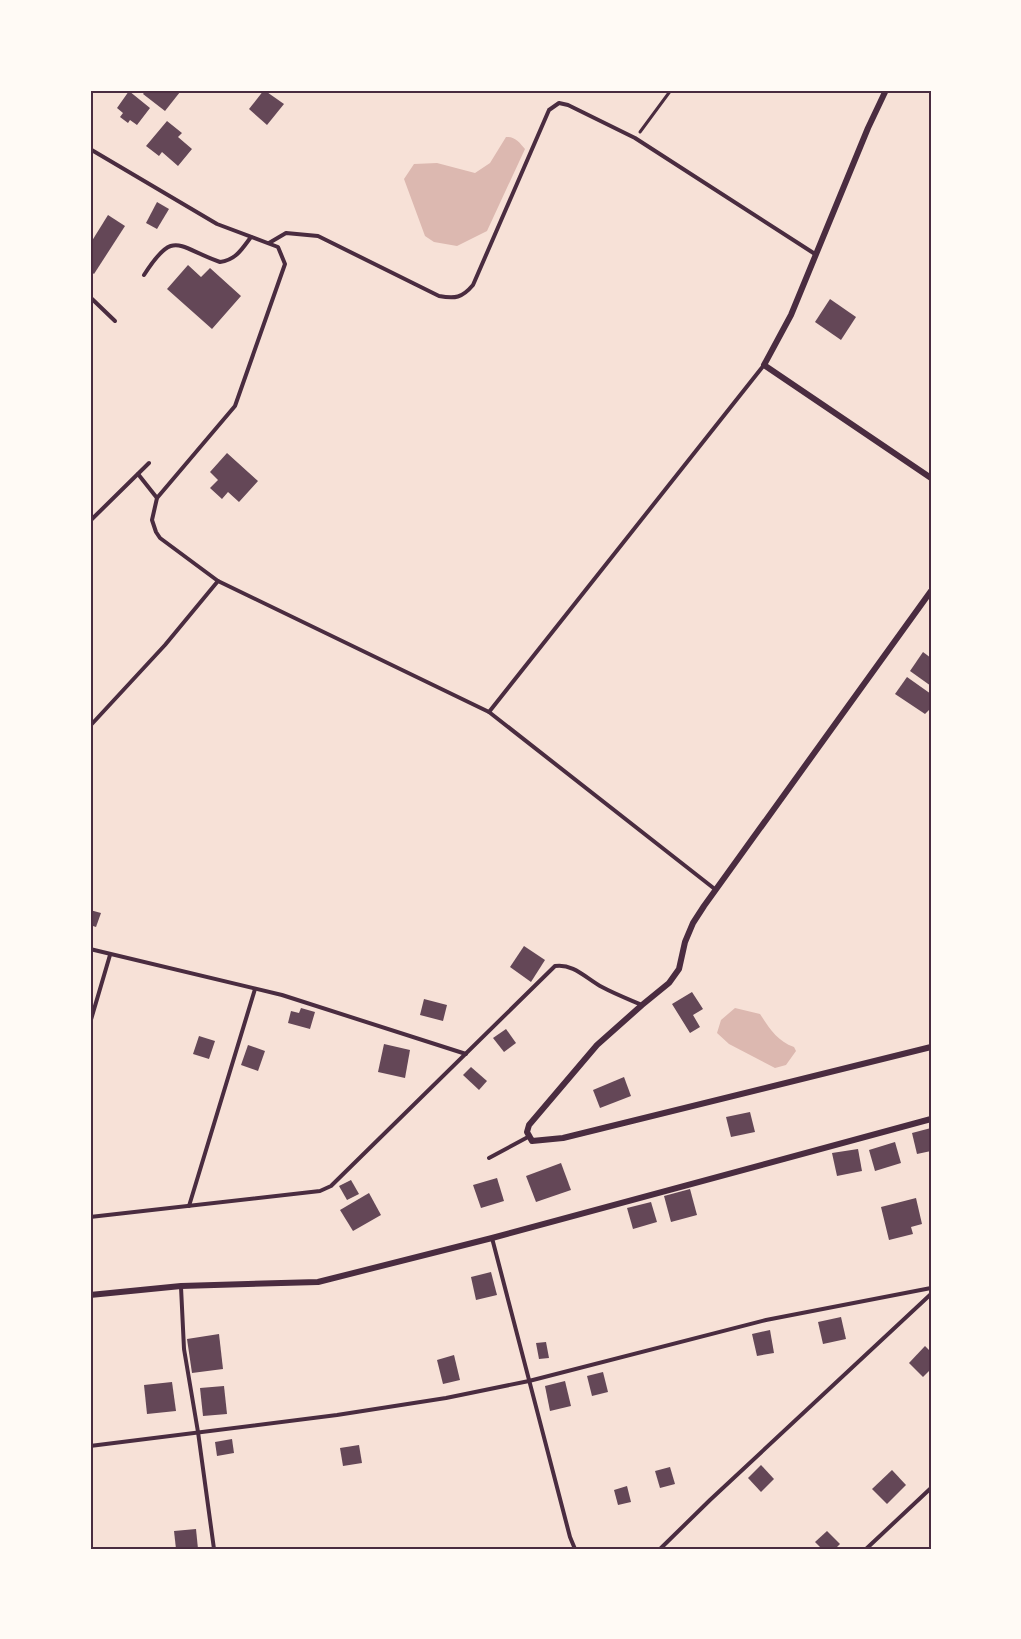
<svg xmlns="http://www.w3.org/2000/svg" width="1021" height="1639" font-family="Literata,serif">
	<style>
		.water { fill: #dcb8b0 }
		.building { fill: #644757 }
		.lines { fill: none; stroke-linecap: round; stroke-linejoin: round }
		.path { stroke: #4a2c40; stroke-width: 3 }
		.service { stroke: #4a2c40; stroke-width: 4 }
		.minor { stroke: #4a2c40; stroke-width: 6 }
		.neatline { fill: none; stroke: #4a2c40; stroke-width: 2 }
	</style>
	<rect width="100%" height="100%" fill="#f7e1d7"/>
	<g class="water">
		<path d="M506,137c9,-1 14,6 19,12l-38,82 -30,15 -23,-4 -9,-6 -21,-57 10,-15 23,-1 38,10 15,-10z"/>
		<path d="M735,1008l25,6c10,15 17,27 34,33l2,4 -10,14 -11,3 -46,-24 -12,-11 4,-13z"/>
	</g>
	<g class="building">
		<polygon points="146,90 177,90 180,92 165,111 143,94"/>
		<polygon points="264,90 284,104 267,125 249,109"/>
		<polygon points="129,91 150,108 137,125 130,120 128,123 120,117 123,113 117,108"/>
		<polygon points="167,121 182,133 178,137 192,149 178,166 162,152 159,156 146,146"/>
		<polygon points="157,202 169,209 157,229 146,223"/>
		<polygon points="108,215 125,226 94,274 90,271 90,244"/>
		<polygon points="188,265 201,277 210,268 241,296 212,329 167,289"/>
		<polygon points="830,299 856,317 841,340 815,322"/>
		<polygon points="227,453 258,481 239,502 228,492 222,499 210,488 218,480 210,472"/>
		<polygon points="923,652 931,658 931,686 910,671"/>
		<polygon points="907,677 931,694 931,708 925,714 895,694"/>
		<polygon points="90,910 101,913 96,927 90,925"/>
		<polygon points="524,946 545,960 531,982 510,967"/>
		<polygon points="692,992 703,1009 693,1015 700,1027 690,1033 672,1004"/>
		<polygon points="424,999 447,1005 443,1021 420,1015"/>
		<polygon points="301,1008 315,1012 310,1029 288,1023 291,1011 299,1013"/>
		<polygon points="506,1029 516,1043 504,1052 493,1038"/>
		<polygon points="199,1036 215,1041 209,1059 193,1054"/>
		<polygon points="384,1044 410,1050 405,1078 378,1072"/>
		<polygon points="248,1045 265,1051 258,1071 241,1065"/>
		<polygon points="471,1067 487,1081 479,1090 463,1075"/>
		<polygon points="624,1077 631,1096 600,1108 593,1090"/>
		<polygon points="750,1112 755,1132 731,1137 726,1117"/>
		<polygon points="931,1128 931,1151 917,1154 912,1133"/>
		<polygon points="895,1142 901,1163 875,1171 869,1150"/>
		<polygon points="858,1149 862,1171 837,1176 832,1153"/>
		<polygon points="561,1163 571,1190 536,1202 526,1176"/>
		<polygon points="497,1178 504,1201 481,1208 473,1185"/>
		<polygon points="351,1180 359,1194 347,1200 339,1186"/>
		<polygon points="690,1189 697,1215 671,1222 664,1196"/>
		<polygon points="369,1193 381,1215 353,1231 340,1210"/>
		<polygon points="916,1198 922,1224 911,1227 913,1234 889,1240 881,1207"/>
		<polygon points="651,1202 657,1222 633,1229 627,1208"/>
		<polygon points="491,1272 497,1295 476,1300 471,1277"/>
		<polygon points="841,1317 846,1339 823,1344 818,1322"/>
		<polygon points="770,1330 774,1353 757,1356 752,1334"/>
		<polygon points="219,1334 223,1369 192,1373 187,1339"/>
		<polygon points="546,1342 549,1358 539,1359 536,1343"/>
		<polygon points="925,1346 931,1352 931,1369 923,1377 909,1363"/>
		<polygon points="454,1355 460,1380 443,1384 437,1360"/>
		<polygon points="603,1372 608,1392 592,1396 587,1376"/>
		<polygon points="565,1381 571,1406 550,1411 545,1386"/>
		<polygon points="172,1382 176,1411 147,1414 144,1385"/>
		<polygon points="224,1386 227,1414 203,1416 200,1388"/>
		<polygon points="232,1439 234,1453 217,1456 215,1442"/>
		<polygon points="359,1445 362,1463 343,1466 340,1448"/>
		<polygon points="761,1465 774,1479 761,1492 748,1478"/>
		<polygon points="670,1467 675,1484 660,1488 655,1471"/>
		<polygon points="892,1470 906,1485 887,1504 872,1489"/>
		<polygon points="627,1486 631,1502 618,1505 614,1490"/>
		<polygon points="196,1529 198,1549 176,1549 174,1531"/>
		<polygon points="827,1531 840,1544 835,1549 822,1549 815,1542"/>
	</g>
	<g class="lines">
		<polyline class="path" points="640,132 671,90"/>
		<g class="service">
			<polyline points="90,149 217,224 278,247 285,264 235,406 157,498 152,520 156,532 160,538 218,581 489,712 716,890"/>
			<path d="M269,243l17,-10 32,3 121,60c16,3 23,2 34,-11l76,-175 10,-7 9,2 67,33 180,116"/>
			<path d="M144,275c30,-47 33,-28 76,-13 16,-2 22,-13 31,-25"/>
			<polyline points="90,297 115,321"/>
			<polyline points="138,474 157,498"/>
			<polyline points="90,521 149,463"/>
			<polyline points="489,712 764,365"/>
			<polyline points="90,726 165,645 218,581"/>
			<polyline points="90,949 282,995 466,1054"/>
			<polyline points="90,1023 110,955"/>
			<polyline points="489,1158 528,1137"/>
			<polyline points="189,1206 255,989"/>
			<path d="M90,1217l230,-26 11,-5 224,-220c18,-3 32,13 47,21 13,7 26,12 40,18"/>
			<polyline points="492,1238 570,1537 575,1549"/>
			<polyline points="181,1287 184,1349 198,1432 214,1549"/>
			<polyline points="90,1446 337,1415 446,1398 529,1381 766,1320 931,1288"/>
			<polyline points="660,1549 710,1500 931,1294"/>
			<polyline points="866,1549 931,1488"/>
		</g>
		<g class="minor">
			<polyline points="886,90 868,128 791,315 764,365 931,478"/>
			<polyline points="931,591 704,906 693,923 685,942 679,969 669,983 642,1005 597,1045 529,1125 527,1132 532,1141 563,1138 931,1047"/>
			<polyline points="90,1295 181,1286 318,1282 492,1238 931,1119"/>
		</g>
	</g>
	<rect width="1021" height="1639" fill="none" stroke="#fffaf5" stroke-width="183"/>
	<rect x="92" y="92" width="838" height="1456" class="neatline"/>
</svg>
